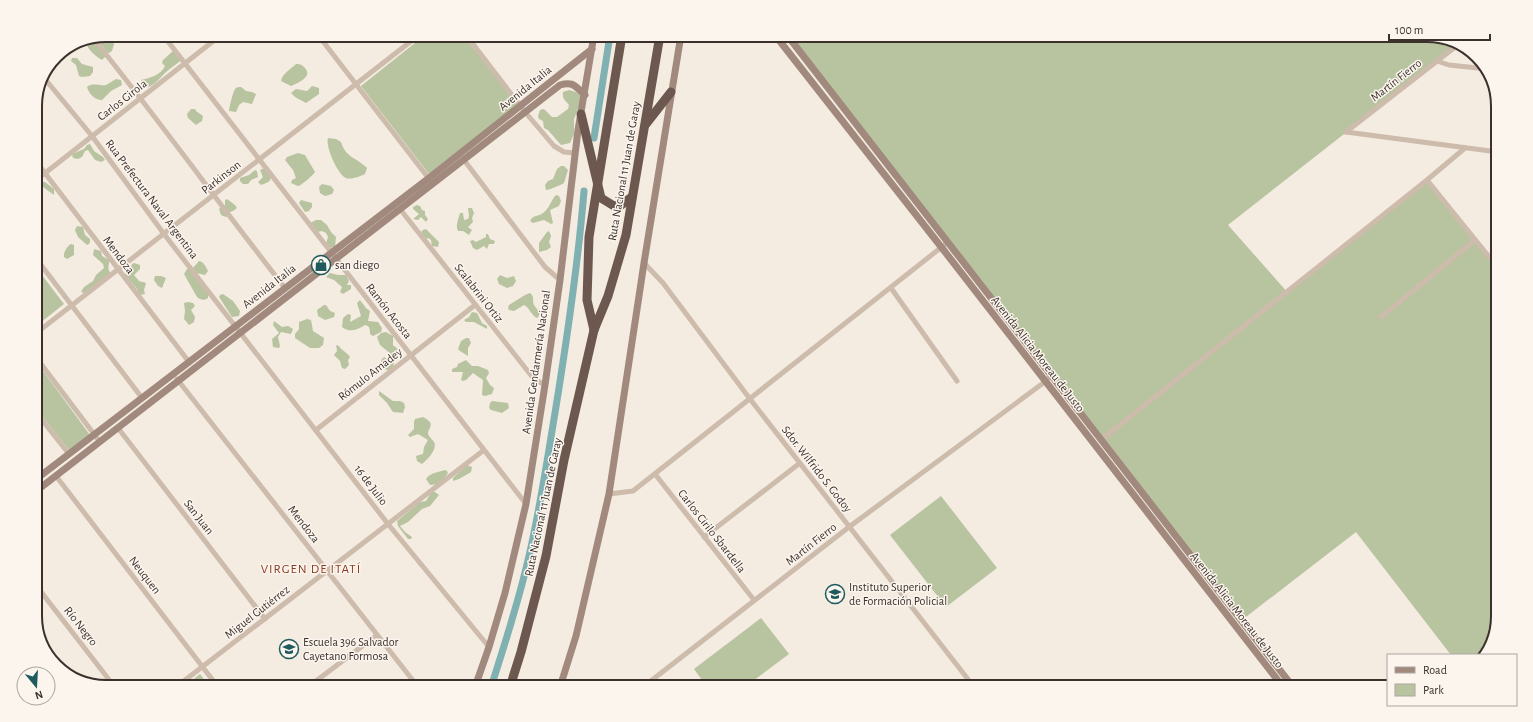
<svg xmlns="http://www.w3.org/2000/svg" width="1533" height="722" font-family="'Alegreya Sans',sans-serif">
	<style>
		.green { fill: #b8c4a0 }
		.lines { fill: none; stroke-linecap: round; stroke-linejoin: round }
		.canal { stroke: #7fb0b2; stroke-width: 7 }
		.minor { stroke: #cdbbac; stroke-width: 5 }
		.secondary { stroke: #a18a7d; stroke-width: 7 }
		.trunk { stroke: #6c584f; stroke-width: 9 }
		.labels { text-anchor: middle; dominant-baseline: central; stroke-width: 3; stroke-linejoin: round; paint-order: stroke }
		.street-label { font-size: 12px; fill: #3b302b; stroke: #fbf5ee }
		.poi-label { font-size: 12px; fill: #3b302b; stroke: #fbf5ee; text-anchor: start }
		.neighbourhood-label { font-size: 13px; letter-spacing: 1px; fill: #8c3b22; stroke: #fbf5ee }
		.rim { fill: none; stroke: #3b302b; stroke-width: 2 }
	</style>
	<rect width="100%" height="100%" fill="#f4ebe1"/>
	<g class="green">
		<path d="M105,35c2,5 8,5 9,9l-2,7 -3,2 -2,-1 -1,4 -4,4c-10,-6 -14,-11 -18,-21l8,-1 13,11 -10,-12z"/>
		<polygon points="425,35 463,35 518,105 429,174 361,86"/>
		<polygon points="787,35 1427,35 1455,40 1459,44 1228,225 1288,293 1426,182 1498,271 1498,616 1493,644 1483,655 1451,655 1356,532 1242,620"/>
		<path d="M173,51l7,2 3,6c-6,5 -13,9 -18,14 -6,6 -13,16 -23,15l-1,-2v-6c9,-2 20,-5 24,-14l-3,-3 1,-3z"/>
		<polygon points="72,58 77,58 82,64 93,67 93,72 90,76 82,77 79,76 76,65 71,61"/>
		<path d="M296,64c5,0 6,1 9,4 8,9 -7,15 -14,18l-10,-5c1,-7 10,-12 15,-17z"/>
		<path d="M116,79l5,1 1,5 -11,6 -9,9c-7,0 -13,-6 -15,-13 5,-5 13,-1 19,-2z"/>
		<polygon points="312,86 319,88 319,94 306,103 295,97 291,93 296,89 307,91"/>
		<path d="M241,87l5,4 6,1 4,2 -4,10 -9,-2 -4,3 -3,7 -7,-1c0,-3 4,-19 6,-22 2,-2 3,-2 6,-2z"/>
		<path d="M569,90l10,3 3,6 -8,20v15l-4,9 -9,2 -13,-15 -4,-2 -1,-7 -4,-2 -1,-3 2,-6 4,-1 8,8h5l11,-8 1,-4c-4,-5 -7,-6 -6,-13z"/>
		<polygon points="191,109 195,109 196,111 203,116 202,121 196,125 188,118 187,114"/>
		<path d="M328,138l8,1 5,3c5,16 15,15 26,26l-2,6c-5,2 -13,6 -19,4 -8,-3 -21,-32 -18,-40z"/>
		<polygon points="90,144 94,151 103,157 105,160 101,162 95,160 88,150 85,151 82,157 78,159 73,158 72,154 84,149 87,145"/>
		<path d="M298,153l7,2 10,17c-2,3 -14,14 -17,14l-7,-3 1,-3 4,-2 -3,-8 -8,-10 2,-3z"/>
		<path d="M561,166h3l4,4 -4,13c-3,2 -15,7 -18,7l-1,-5 3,-4 5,-2 4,-10z"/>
		<path d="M264,168l7,8c0,6 -4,7 -10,9l-3,-3 5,-5 -3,-7z"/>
		<polygon points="255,170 257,171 258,177 251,180 248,184 243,184 240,181 240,178 249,175"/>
		<polygon points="42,182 45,182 54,189 54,195 43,187 37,192 35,192 35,187"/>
		<polygon points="322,184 331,186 334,190 332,194 325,196 320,193 319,187"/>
		<path d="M556,195l3,1 2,5 -2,5 -9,4 3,13 -2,1 -7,-4 -11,3 -3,-2c4,-7 8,-4 13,-8 7,-5 8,-13 13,-18z"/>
		<polygon points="227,199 235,205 237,208 233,211 230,212 229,215 226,217 221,215 219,209 225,205 225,200"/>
		<polygon points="301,200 312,203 312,207 309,211 305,212 299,203"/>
		<polygon points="417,205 420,206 422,210 425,211 425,215 428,219 426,222 421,217 418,220 413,219 419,214 413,209 413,207"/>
		<path d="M468,208h4l2,5 -2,5 1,4 -5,5 4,3 -3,5 -6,-4h-5c-3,-6 1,-13 2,-18h3l1,7 4,-1 1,-3z"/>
		<polygon points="316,220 321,220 327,225 331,232 336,237 335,247 329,248 326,244 328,237 326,233 322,231 317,232 310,223"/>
		<polygon points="77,226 83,227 85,235 90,239 90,243 87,245 78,237 75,230"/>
		<polygon points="426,229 439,242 438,247 432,246 431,240 428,238 426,239 421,232 423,230"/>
		<polygon points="549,231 551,236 549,242 551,247 547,250 539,252 539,243 547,232"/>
		<polygon points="486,234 488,234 490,239 495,241 494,244 489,244 487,249 484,246 477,250 473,248 470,241 473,240 476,242 486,237"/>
		<path d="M71,244l3,1v10l-7,4 -3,-2c-1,-4 3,-11 7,-13z"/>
		<path d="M94,249l7,2 1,5 7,4c1,5 -3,8 2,13l-27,20 -3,-1 3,-5 9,-6 3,-6 8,-7 -1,-4 -10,-9z"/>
		<path d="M199,261c5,1 7,6 9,10l-3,4 -9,-2 12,20v5c-3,3 -8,2 -11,-1l-13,-23 3,-5 6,-1z"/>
		<polygon points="134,263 140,265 140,269 134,275 139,281 146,283 144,290 145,294 140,295 137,289 126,276 125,274 130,271 132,264"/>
		<polygon points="35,266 64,304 35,327"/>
		<polygon points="330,273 338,275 346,275 349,281 347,285 351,285 351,289 343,294 340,292 342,287 334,280 326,277"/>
		<polygon points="500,275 507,278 514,276 516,281 513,286 507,288 499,284 497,279"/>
		<polygon points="155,276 161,276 166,278 162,288 158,286 154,280"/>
		<path d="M530,293c5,4 2,7 4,12 3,5 9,8 3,13 -6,-3 -8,-11 -13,-13l-10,6 -5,-1 -1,-2 1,-3 16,-10z"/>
		<polygon points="223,294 233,301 240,311 239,316 232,317 219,297 220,295"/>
		<path d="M360,300l6,8 4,3 -2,10 10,1 4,6 -1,4 -8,4 -3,-2c0,-5 0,-8 -5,-9 -7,5 -16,8 -23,2l1,-9 5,-4 3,1 -1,7 11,-6 -4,-13z"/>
		<polygon points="188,302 193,303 195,306 191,310 195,317 194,322 189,325 184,319 185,311 184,303"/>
		<polygon points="324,305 326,305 330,311 335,313 334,317 325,320 318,316 317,310"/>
		<polygon points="472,312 477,313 482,323 487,326 487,329 474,322 466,322 464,320 469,317"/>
		<polygon points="307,319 311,320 313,331 324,338 323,345 319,348 310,348 295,338 295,334 299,329 299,322"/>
		<polygon points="274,321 282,327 288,326 293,329 291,334 281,332 278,337 280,346 279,348 273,347 272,339 279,333 273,325"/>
		<polygon points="386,332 393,336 393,345 399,350 395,358 393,368 388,370 383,369 380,364 382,359 384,357 389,360 391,359 391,354 380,345 377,337 381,333"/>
		<polygon points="466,338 469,338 471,343 468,348 468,356 460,351 458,349 461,341"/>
		<path d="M336,345l3,1c3,5 8,6 11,11l-2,3 1,5 -4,4 -3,-1 -2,-7 -6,-6 3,-4z"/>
		<polygon points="35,360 90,435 69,450 35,407"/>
		<polygon points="466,360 472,366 478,366 488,370 489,373 486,378 490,385 494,388 492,394 485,396 482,395 483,380 473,373 466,380 463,381 461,380 463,372 452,372 452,369 457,367 458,364"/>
		<polygon points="379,391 393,401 400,401 404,403 405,407 403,413 393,412 387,403 379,395"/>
		<polygon points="492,401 508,403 509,408 502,413 491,410 489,408 490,403"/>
		<path d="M423,417c13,7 6,9 5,17 1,3 4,5 6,8 4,7 -7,18 -12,22l-5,-3 -1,-5 7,-2 1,-7 4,-7 -10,-6 -8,3 -2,-2 6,-6v-7l1,-3z"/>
		<polygon points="467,465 472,467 471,472 459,479 453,481 453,478"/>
		<path d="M445,470l2,1 1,2 -8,11 -10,1 -4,-6c4,-6 12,-7 19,-9z"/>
		<polygon points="432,491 435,492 439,495 430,506 422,509 408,522 400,526 405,532 412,537 411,539 408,539 398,526 397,521 420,502 426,501"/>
		<polygon points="941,496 997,568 946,607 890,535"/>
		<polygon points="761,618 789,654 745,687 707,687 694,669"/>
		<polygon points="200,674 210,687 184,687"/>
	</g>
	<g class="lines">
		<g class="canal">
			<polyline points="594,138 610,35"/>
			<path d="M491,687c14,-43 28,-87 38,-131 11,-47 18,-95 26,-143 12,-74 23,-148 29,-222"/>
		</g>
		<g class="minor">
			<polyline points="163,35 526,504"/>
			<polyline points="318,35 430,180"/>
			<polyline points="466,35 525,112 554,146 564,152 575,153"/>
			<path d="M93,38c66,82 127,167 192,250"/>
			<polyline points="1437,61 1449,65 1487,69"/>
			<polyline points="45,79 92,136 164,234 388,524 489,647"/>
			<polyline points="1346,132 1498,152"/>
			<polyline points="1346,132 1459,44"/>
			<polyline points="35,160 189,362"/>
			<polyline points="464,160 545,267 560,280"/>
			<polyline points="1427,180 1498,268"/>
			<polyline points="35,181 221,35"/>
			<polyline points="400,209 534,379 545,385"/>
			<polyline points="35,257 142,398"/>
			<polyline points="644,263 663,283 750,399 974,687"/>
			<polyline points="891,288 957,381"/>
			<polyline points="1381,317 1475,240"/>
			<polyline points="35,334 419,35"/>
			<polyline points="35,356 100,442"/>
			<polyline points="177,379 418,687"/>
			<polyline points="35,411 69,454"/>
			<polyline points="118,428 265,619"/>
			<polyline points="316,430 475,305"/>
			<polyline points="1101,440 1427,180 1465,148"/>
			<polyline points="655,474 754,600"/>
			<polyline points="56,476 218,687"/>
			<polyline points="609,494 633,491 948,242"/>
			<polyline points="704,537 800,463"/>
			<polyline points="35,584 110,681"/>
			<polyline points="176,687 484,450"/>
			<polyline points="308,687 377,635"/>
			<polyline points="643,687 849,527 1046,381 1051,375"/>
		</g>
		<g class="secondary">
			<polyline points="775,35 942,248 1283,687"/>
			<polyline points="787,35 1293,687"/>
			<polyline points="35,480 429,178 592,49"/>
			<path d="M35,492l525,-407c13,-4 15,1 25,10"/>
			<polyline points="475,687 489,647 505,593 526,504 545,385 560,280 578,130 594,35"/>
			<polyline points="560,687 576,636 609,494 644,263 681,35"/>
		</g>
		<g class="trunk">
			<polyline points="581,114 601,198 614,206 621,205 632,197"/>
			<polyline points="646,124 671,92"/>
			<polyline points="594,330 587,300 589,237 622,35"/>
			<polyline points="510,687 521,652 546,556 564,460 594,330 608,296 626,235 660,35"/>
		</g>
	</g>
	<defs>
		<g id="shop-ring" transform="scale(1)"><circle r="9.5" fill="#fbf5ee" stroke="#1f5a5e" stroke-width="1.5"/><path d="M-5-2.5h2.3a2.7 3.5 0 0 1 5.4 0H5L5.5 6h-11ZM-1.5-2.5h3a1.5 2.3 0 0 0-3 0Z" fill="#1f5a5e"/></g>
		<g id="university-ring" transform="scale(1)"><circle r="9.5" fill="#fbf5ee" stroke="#1f5a5e" stroke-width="1.5"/><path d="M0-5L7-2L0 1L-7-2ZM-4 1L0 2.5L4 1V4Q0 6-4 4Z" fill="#1f5a5e"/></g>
		<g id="school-ring" transform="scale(1)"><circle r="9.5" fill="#fbf5ee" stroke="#1f5a5e" stroke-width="1.5"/><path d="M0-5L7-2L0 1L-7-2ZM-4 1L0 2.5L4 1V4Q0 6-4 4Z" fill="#1f5a5e"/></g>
	</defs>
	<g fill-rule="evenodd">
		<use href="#shop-ring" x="321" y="265"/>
		<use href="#university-ring" x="835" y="594"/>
		<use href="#school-ring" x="289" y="649"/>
	</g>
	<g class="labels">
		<g class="street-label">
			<text transform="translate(1396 80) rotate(-38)">Martín Fierro</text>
			<text transform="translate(525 88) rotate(-39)">Avenida Italia</text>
			<text transform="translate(122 100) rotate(-38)">Carlos Girola</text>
			<text transform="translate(624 171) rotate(-80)">Ruta Nacional 11 Juan de Garay</text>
			<text transform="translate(221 177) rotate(-38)">Parkinson</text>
			<text transform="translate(152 199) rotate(53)">Rua Prefectura Naval Argentina</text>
			<text transform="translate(119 255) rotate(53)">Mendoza</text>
			<text transform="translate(269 286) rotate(-38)">Avenida Italia</text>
			<text transform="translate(479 293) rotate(52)">Scalabrini Ortiz</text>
			<text transform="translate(389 311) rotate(52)">Ramón Acosta</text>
			<text transform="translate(1038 354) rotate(52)">Avenida Alicia Moreau de Justo</text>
			<text transform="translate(536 362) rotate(-82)">Avenida Gendarmería Nacional</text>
			<text transform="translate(370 374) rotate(-38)">Rómulo Amadey</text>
			<text transform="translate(817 469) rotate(52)">Sdor. Wilfrido S. Godoy</text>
			<text transform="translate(371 485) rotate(53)">16 de Julio</text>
			<text transform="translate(543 507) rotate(-78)">Ruta Nacional 11 Juan de Garay</text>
			<text transform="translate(199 517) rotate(52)">San Juan</text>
			<text transform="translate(304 524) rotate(52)">Mendoza</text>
			<text transform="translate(712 531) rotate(52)">Carlos Cirilo Sbardella</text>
			<text transform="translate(811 544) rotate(-38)">Martín Fierro</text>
			<text transform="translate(145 575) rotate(52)">Neuquen</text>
			<text transform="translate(1237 610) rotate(52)">Avenida Alicia Moreau de Justo</text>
			<text transform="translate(257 612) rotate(-38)">Miguel Gutiérrez</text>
			<text transform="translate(81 626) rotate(52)">Río Negro</text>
		</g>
		<g class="poi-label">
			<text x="335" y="265">san diego</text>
			<text x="849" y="587">Instituto Superior<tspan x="849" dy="14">de Formación Policial</tspan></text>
			<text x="303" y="642">Escuela 396 Salvador<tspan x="303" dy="14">Cayetano Formosa</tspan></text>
		</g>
		<g class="neighbourhood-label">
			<text x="311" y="569">VIRGEN DE ITATÍ</text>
		</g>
	</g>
	<path d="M0 0H1533V722H0ZM106 42H1427A64 64 0 0 1 1491 106V616A64 64 0 0 1 1427 680H106A64 64 0 0 1 42 616V106A64 64 0 0 1 106 42Z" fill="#fbf5ee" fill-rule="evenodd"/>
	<path class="rim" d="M106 42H1427A64 64 0 0 1 1491 106V616A64 64 0 0 1 1427 680H106A64 64 0 0 1 42 616V106A64 64 0 0 1 106 42Z"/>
	<rect x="1387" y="654" width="130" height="52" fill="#fbf5ee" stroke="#aea6a0"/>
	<rect x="1395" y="667" width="20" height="6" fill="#a18a7d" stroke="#aea6a0"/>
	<text x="1423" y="674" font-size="12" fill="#3b302b">Road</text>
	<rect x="1395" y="684" width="20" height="12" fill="#b8c4a0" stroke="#aea6a0"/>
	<text x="1423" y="694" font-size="12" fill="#3b302b">Park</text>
	<g transform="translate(36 686) rotate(162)"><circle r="19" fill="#fbf5ee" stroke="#aea6a0"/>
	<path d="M0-3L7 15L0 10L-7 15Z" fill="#1f5a5e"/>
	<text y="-6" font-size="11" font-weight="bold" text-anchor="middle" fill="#3b302b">N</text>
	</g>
	<path d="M1389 34v6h101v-6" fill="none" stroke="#3b302b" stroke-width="2"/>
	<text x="1395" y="34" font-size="12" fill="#3b302b" stroke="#fbf5ee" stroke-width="3" paint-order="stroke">100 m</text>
</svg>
